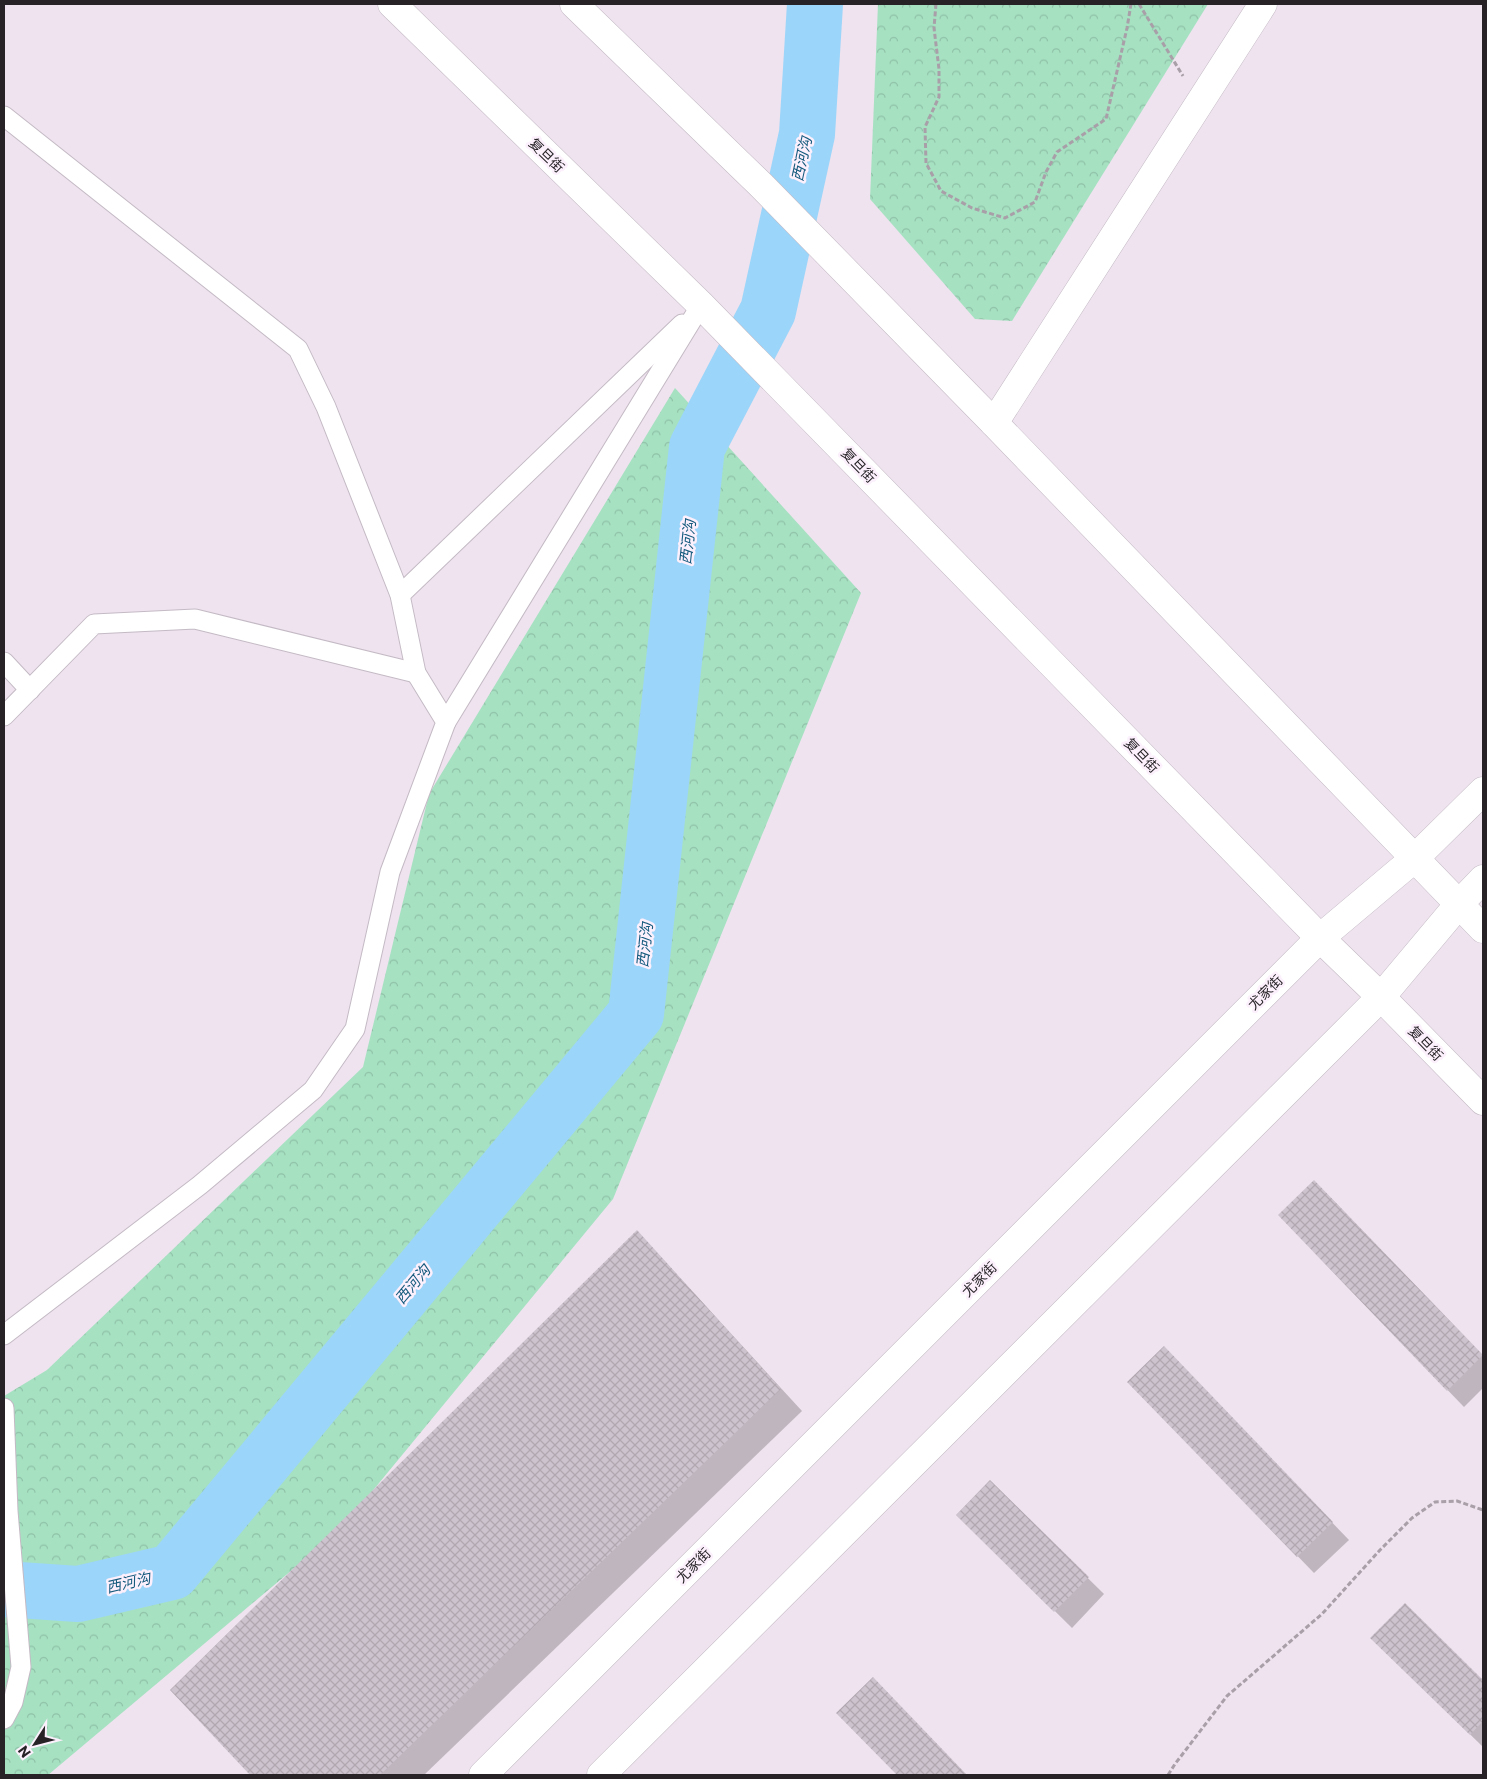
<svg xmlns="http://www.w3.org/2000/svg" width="1487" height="1779" font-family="Commissioner,'Noto Sans SC',sans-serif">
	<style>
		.park { fill: url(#park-crowns) }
		.shadow { fill: #0003 }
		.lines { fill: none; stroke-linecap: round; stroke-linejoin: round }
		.river { stroke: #9bd5fa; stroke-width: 56 }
		.building { fill: url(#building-cross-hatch) }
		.lane-casing { stroke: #c4bac5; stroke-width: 21 }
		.secondary-casing { stroke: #c4bac5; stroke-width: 29 }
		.primary-casing { stroke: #c4bac5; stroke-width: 29 }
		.path { stroke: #a89fa8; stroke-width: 3; stroke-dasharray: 5 2.5; stroke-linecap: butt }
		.lane { stroke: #fff; stroke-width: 19 }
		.secondary { stroke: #fff; stroke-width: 28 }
		.primary { stroke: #fff; stroke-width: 28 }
		.labels { text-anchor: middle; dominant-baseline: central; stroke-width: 5; stroke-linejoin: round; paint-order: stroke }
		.street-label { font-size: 14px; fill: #262226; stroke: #fbf0fc }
		.water-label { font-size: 15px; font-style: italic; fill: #155a7d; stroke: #fbf0fc }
	</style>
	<defs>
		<pattern id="park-crowns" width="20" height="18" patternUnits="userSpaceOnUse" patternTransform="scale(1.25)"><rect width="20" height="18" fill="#a6e1c2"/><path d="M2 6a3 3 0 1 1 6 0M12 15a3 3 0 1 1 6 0" fill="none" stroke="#8fc1a7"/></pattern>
		<pattern id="building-cross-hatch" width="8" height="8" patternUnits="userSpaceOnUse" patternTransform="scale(1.25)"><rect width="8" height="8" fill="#cdc3ce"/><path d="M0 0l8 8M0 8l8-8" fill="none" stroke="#b0a7b1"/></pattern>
	</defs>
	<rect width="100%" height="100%" fill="#eee3ee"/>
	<g class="park">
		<polygon points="878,4 1208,4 1012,321 975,319 870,199"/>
		<polygon points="675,388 861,593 613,1199 342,1528 48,1775 4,1775 4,1396 47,1370 363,1067 429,794"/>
	</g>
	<g class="shadow">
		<polygon points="1331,1198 1483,1356 1483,1388 1464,1407 1279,1215"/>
		<polygon points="658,1254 802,1411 424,1775 252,1775 172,1690"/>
		<polygon points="1180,1365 1349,1540 1314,1573 1129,1382"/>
		<polygon points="990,1482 1104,1594 1072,1628 958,1515"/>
		<polygon points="1405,1605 1483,1682 1483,1747 1372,1638"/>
		<polygon points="889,1695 966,1775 899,1775 838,1713"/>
	</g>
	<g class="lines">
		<polyline class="river" points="4,1589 78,1594 172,1572 636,1014 697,447 768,311 807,134 815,4"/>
	</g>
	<g class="building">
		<polygon points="1314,1180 1483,1355 1447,1391 1278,1215"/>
		<polygon points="637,1230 781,1389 380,1775 250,1775 170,1690"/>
		<polygon points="1164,1346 1333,1522 1297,1557 1127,1382"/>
		<polygon points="990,1480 1089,1577 1054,1612 956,1515"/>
		<polygon points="1405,1603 1483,1680 1483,1721 1470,1735 1370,1638"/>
		<polygon points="873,1677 967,1775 897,1775 836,1713"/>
	</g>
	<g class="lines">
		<g class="lane-casing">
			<g id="lane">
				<polyline points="4,116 298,349 326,407 400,595 416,673 446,722 390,872 355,1029 313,1090 200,1185 4,1335"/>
				<polyline points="400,595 682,324"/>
				<polyline points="4,662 30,690"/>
				<polyline points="4,716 94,624 195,619 416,673"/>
				<polyline points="446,722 701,305"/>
				<polyline points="4,1408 8,1511 21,1667 13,1702 4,1719"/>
			</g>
		</g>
		<g class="secondary-casing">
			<g id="secondary">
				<polyline points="994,423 1263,4"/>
				<polyline points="483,1775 1320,938 1415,858 1483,791"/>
				<polyline points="601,1775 1381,997 1459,904 1483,879"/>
			</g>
		</g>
		<g class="primary-casing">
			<g id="primary">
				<polyline points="392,4 701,305 1320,938 1381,997 1483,1101"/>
				<polyline points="574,4 761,185 994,423 1483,929"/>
			</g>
		</g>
		<g class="path">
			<polyline points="936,4 934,28 939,69 939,97 925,127 926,163 941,191 972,208 1005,218 1035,202 1046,172 1057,152 1106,119 1127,28 1131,4"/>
			<polyline points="1139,4 1183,76"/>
			<polyline points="1168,1775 1175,1764 1227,1696 1322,1614 1380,1550 1412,1518 1435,1502 1457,1501 1483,1510"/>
		</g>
		<use href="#lane" class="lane"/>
		<use href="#secondary" class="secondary"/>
		<use href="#primary" class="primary"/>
	</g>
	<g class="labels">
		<g class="street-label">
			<text transform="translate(547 155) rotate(44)">复旦街</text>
			<text transform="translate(859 465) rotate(46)">复旦街</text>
			<text transform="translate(1142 755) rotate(46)">复旦街</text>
			<text transform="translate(1265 992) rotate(-45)">尤家街</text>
			<text transform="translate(1426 1043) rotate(46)">复旦街</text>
			<text transform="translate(979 1279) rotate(-45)">尤家街</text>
			<text transform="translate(693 1565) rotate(-45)">尤家街</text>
		</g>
		<g class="water-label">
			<text transform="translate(801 159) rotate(-78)">西河沟</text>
			<text transform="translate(687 542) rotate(-84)">西河沟</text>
			<text transform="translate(644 945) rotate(-84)">西河沟</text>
			<text transform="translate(412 1284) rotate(-50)">西河沟</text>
			<text transform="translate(128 1582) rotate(-13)">西河沟</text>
		</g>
	</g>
	<rect width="1487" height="1779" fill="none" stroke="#262226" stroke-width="10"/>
	<g transform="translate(35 1744) rotate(234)" stroke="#fbf0fc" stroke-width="4" paint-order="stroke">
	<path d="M0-4L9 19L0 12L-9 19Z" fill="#262226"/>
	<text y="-8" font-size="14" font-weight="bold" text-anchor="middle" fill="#262226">N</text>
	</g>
</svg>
